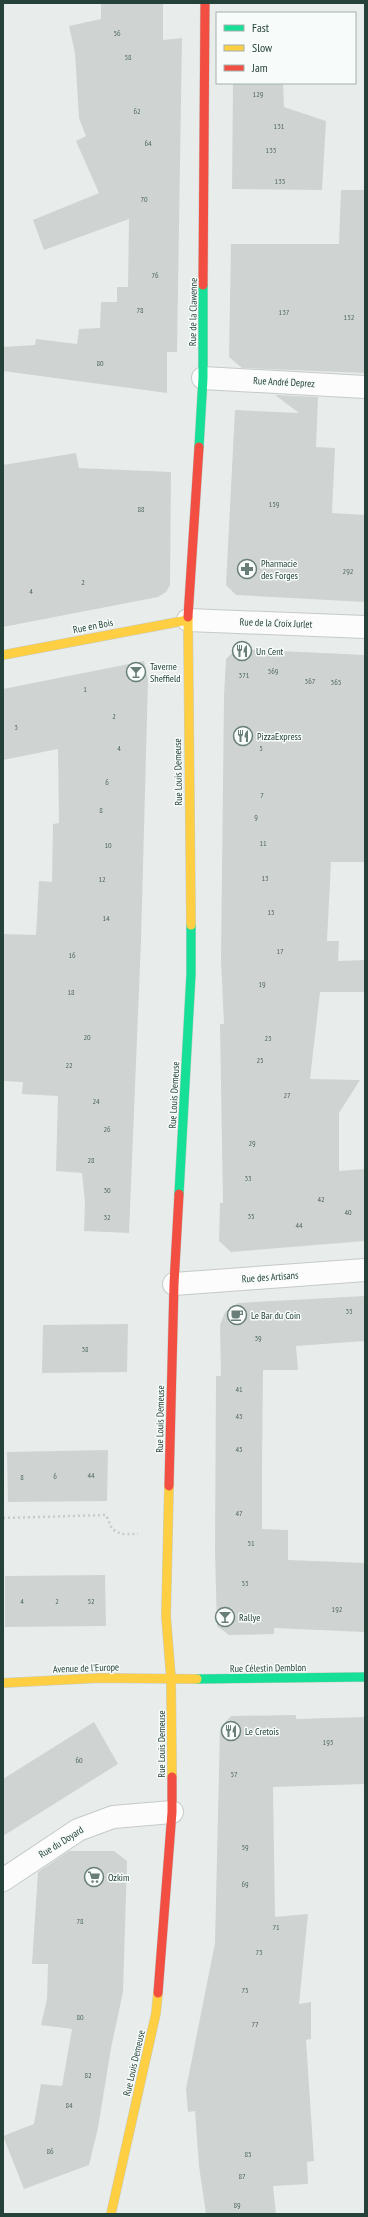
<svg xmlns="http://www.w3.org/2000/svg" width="368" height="2217" font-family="'PT Sans Narrow',sans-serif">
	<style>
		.building { fill: #cfd4d2 }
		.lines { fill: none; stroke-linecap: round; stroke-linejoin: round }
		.street-casing { stroke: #c5cac8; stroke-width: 24 }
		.fast-casing { stroke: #c3cbc8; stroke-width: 10 }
		.slow-casing { stroke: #c3cbc8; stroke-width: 10 }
		.jam-casing { stroke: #c3cbc8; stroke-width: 10 }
		.path { stroke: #c3ccca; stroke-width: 2.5; stroke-dasharray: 2 3; stroke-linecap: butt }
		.street { stroke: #fcfcfc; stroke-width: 22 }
		.fast { stroke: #16e098; stroke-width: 9 }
		.slow { stroke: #ffcf43; stroke-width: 9 }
		.jam { stroke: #f24e42; stroke-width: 9 }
		.labels { text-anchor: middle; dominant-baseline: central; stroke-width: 3; stroke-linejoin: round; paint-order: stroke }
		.number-label { font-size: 8px; fill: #506761 }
		.street-label { font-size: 10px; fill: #24423a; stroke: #f7fbf9 }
		.poi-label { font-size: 10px; fill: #24423a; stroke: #f7fbf9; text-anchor: start }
	</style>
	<rect width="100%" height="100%" fill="#e8edeb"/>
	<g class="building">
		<polygon points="101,3 163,3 163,40 182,38 177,352 167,352 167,393 3,371 3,347 35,345 36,339 77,344 79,329 100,328 101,302 117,302 117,287 128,287 129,219 44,250 33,220 99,193 76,141 86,136 79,118 75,53 69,26 101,19"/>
		<polygon points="233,83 283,83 284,107 326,121 322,190 232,189"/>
		<polygon points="341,190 365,190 365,373 242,368 229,357 231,244 339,244"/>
		<polygon points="275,395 318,397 316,447 335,448 332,513 365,515 365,602 236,595 226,585 235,410 299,413"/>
		<polygon points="76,453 79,468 171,472 170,585 166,592 158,597 3,627 3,465"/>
		<polygon points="236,649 365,655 364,862 331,862 327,941 339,941 338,961 365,960 365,992 320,992 310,1079 360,1080 339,1113 339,1171 365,1169 365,1241 231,1252 219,1241 220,1203 223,1203 220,1024 224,1024 221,960 224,696 226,659"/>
		<polygon points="144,661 148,680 141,941 129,1233 84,1231 85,1202 82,1173 56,1171 58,1096 22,1094 23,1082 3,1081 3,934 36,935 39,881 52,882 53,824 59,823 58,749 3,760 3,689"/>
		<polygon points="365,1296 365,1341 296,1346 298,1370 263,1370 262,1466 262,1529 288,1530 288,1560 365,1563 365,1632 274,1628 274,1634 229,1635 217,1626 215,1552 216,1376 221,1376 220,1325 225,1312 238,1303"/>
		<polygon points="128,1324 127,1372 42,1373 43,1325"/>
		<polygon points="108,1450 107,1501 8,1502 7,1452"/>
		<polygon points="105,1575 106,1626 5,1627 5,1576"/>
		<polygon points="296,1715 296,1719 365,1717 365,1784 273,1787 275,1917 308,1914 299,2004 311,2002 311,2039 306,2040 314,2161 307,2162 308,2184 273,2186 276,2214 206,2214 199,2166 195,2111 188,2112 186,2089 215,1943 220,1728 231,1716"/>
		<polygon points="94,1722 118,1764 3,1836 3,1779"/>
		<polygon points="69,1851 114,1851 127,1861 123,1992 111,2048 98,2128 89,2165 24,2189 3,2136 34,2124 41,2084 62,2086 72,2029 41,2025 47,1999 48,1964 32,1964 38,1872"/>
	</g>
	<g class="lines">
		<g class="street-casing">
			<g id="street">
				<polyline points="203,378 365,387"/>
				<polyline points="188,620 365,627"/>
				<polyline points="174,1284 365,1270"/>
				<polyline points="3,1880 78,1830 113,1817 172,1812"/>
			</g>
		</g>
		<g class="fast-casing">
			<g id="fast">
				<polyline points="199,447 203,378 203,285"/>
				<polyline points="179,1194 191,974 191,925"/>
				<polyline points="197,1679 365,1677"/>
			</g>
		</g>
		<g class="slow-casing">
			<g id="slow">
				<polyline points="188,617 191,925"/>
				<polyline points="3,655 188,620"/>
				<polyline points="169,1486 166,1616 171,1678 172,1777"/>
				<polyline points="3,1683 99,1678 197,1679"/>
				<polyline points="111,2214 156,2013 158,1993"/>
			</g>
		</g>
		<g class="jam-casing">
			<g id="jam">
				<polyline points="203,285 205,3"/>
				<polyline points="188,617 199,447"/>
				<polyline points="169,1486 174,1284 179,1194"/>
				<polyline points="158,1993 172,1812 172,1777"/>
			</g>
		</g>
		<polyline class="path" points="3,1518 106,1515 112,1529 121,1534 138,1534"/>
		<use href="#street" class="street"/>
		<use href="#fast" class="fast"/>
		<use href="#slow" class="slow"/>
		<use href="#jam" class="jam"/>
	</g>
	<defs>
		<g id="pharmacy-ring" transform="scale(1)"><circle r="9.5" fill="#f7fbf9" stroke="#697e78" stroke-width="1.5"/><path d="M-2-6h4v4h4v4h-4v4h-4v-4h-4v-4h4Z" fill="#697e78"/></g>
		<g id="restaurant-ring" transform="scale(1)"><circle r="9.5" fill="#f7fbf9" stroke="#697e78" stroke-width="1.5"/><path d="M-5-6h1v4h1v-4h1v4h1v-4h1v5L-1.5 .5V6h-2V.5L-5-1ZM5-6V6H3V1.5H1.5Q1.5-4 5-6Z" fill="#697e78"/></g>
		<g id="bar-ring" transform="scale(1)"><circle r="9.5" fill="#f7fbf9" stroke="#697e78" stroke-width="1.5"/><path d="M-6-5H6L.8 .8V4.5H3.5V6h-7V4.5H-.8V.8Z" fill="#697e78"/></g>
		<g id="cafe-ring" transform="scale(1)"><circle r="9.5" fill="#f7fbf9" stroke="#697e78" stroke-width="1.5"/><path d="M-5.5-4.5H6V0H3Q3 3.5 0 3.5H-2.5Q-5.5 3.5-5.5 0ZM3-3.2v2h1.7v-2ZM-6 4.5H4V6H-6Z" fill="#697e78"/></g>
		<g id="supermarket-ring" transform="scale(1)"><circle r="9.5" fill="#f7fbf9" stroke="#697e78" stroke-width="1.5"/><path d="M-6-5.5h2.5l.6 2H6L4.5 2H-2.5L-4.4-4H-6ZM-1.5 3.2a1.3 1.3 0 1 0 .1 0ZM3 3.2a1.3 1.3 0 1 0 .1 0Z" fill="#697e78"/></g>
	</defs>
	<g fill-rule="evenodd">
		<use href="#pharmacy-ring" x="247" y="569"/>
		<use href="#restaurant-ring" x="242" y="651"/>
		<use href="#bar-ring" x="136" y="672"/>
		<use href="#restaurant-ring" x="243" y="736"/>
		<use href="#cafe-ring" x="237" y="1315"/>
		<use href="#bar-ring" x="225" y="1617"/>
		<use href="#restaurant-ring" x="231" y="1731"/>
		<use href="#supermarket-ring" x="94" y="1877"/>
	</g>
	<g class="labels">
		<g class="number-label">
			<text x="117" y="33">56</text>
			<text x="128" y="57">58</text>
			<text x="258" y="94">129</text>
			<text x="137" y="111">62</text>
			<text x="279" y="126">131</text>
			<text x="148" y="143">64</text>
			<text x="271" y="150">133</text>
			<text x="280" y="181">135</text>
			<text x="144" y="199">70</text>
			<text x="155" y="275">76</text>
			<text x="140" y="310">78</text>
			<text x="284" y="312">137</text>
			<text x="349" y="317">152</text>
			<text x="100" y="363">80</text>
			<text x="274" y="504">159</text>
			<text x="141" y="509">88</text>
			<text x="348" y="571">292</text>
			<text x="83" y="582">2</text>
			<text x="31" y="591">4</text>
			<text x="273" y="671">369</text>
			<text x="244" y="675">371</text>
			<text x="310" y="681">367</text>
			<text x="336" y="682">365</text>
			<text x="85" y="689">1</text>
			<text x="114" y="716">2</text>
			<text x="16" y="727">3</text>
			<text x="119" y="748">4</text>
			<text x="261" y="748">5</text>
			<text x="107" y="782">6</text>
			<text x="262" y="795">7</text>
			<text x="101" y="810">8</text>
			<text x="256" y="817">9</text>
			<text x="263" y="843">11</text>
			<text x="108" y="845">10</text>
			<text x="265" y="878">13</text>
			<text x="102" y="879">12</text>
			<text x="271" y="912">15</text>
			<text x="106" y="918">14</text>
			<text x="280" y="951">17</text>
			<text x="72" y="955">16</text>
			<text x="262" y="984">19</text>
			<text x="71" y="992">18</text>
			<text x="87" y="1037">20</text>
			<text x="268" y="1038">23</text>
			<text x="260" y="1060">25</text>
			<text x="69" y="1065">22</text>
			<text x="287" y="1095">27</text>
			<text x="96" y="1101">24</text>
			<text x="107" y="1129">26</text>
			<text x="252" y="1143">29</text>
			<text x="91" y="1160">28</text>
			<text x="248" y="1178">33</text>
			<text x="107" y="1190">30</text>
			<text x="321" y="1199">42</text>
			<text x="348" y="1212">40</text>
			<text x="251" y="1216">35</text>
			<text x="107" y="1217">32</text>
			<text x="299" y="1225">44</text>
			<text x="349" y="1311">33</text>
			<text x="258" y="1338">39</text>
			<text x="85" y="1349">38</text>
			<text x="239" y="1389">41</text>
			<text x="239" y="1416">43</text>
			<text x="239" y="1449">45</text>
			<text x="91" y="1475">44</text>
			<text x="55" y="1476">6</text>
			<text x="22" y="1477">8</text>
			<text x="239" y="1513">47</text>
			<text x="251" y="1543">51</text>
			<text x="245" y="1583">53</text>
			<text x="22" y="1601">4</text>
			<text x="57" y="1601">2</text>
			<text x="91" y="1601">52</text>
			<text x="337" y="1609">192</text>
			<text x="328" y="1742">193</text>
			<text x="79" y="1760">60</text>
			<text x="234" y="1774">57</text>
			<text x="245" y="1847">59</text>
			<text x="245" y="1884">69</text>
			<text x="80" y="1921">78</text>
			<text x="276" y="1927">71</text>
			<text x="259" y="1952">73</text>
			<text x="245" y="1990">75</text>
			<text x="80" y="2017">80</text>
			<text x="255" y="2024">77</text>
			<text x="88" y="2075">82</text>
			<text x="69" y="2105">84</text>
			<text x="50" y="2151">86</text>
			<text x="248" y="2154">85</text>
			<text x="242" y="2176">87</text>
			<text x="237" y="2205">89</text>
		</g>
		<g class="street-label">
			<text transform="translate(193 312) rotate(-89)">Rue de la Clawenne</text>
			<text transform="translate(284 382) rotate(3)">Rue André Deprez</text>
			<text transform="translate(276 623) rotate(2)">Rue de la Croix Jurlet</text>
			<text transform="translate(93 626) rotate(-11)">Rue en Bois</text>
			<text transform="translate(178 772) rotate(-91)">Rue Louis Demeuse</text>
			<text transform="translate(174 1095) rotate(-87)">Rue Louis Demeuse</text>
			<text transform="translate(270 1277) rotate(-4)">Rue des Artisans</text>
			<text transform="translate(160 1419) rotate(-89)">Rue Louis Demeuse</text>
			<text transform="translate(86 1668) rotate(-2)">Avenue de l'Europe</text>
			<text transform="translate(268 1668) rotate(-1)">Rue Célestin Demblon</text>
			<text transform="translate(161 1744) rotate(-90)">Rue Louis Demeuse</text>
			<text transform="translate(61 1842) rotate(-32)">Rue du Doyard</text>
			<text transform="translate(134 2063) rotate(-77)">Rue Louis Demeuse</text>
		</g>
		<g class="poi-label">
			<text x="261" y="563">Pharmacie<tspan x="261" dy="12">des Forges</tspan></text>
			<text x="256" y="651">Un Cent</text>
			<text x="150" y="666">Taverne<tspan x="150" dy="12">Sheffield</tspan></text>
			<text x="257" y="736">PizzaExpress</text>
			<text x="251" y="1315">Le Bar du Coin</text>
			<text x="239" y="1617">Rallye</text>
			<text x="245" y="1731">Le Cretois</text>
			<text x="108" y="1877">Ozkim</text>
		</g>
	</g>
	<rect width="368" height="2217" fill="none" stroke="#24423a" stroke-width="8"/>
	<rect x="216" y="12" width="140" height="72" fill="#f7fbf9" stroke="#a3b1ad"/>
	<rect x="224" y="25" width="20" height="6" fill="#16e098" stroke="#a3b1ad"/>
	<text x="252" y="32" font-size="12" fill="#24423a">Fast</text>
	<rect x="224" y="45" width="20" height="6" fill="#ffcf43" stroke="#a3b1ad"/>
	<text x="252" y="52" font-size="12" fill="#24423a">Slow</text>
	<rect x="224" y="65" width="20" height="6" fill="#f24e42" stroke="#a3b1ad"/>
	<text x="252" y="72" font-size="12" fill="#24423a">Jam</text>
</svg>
